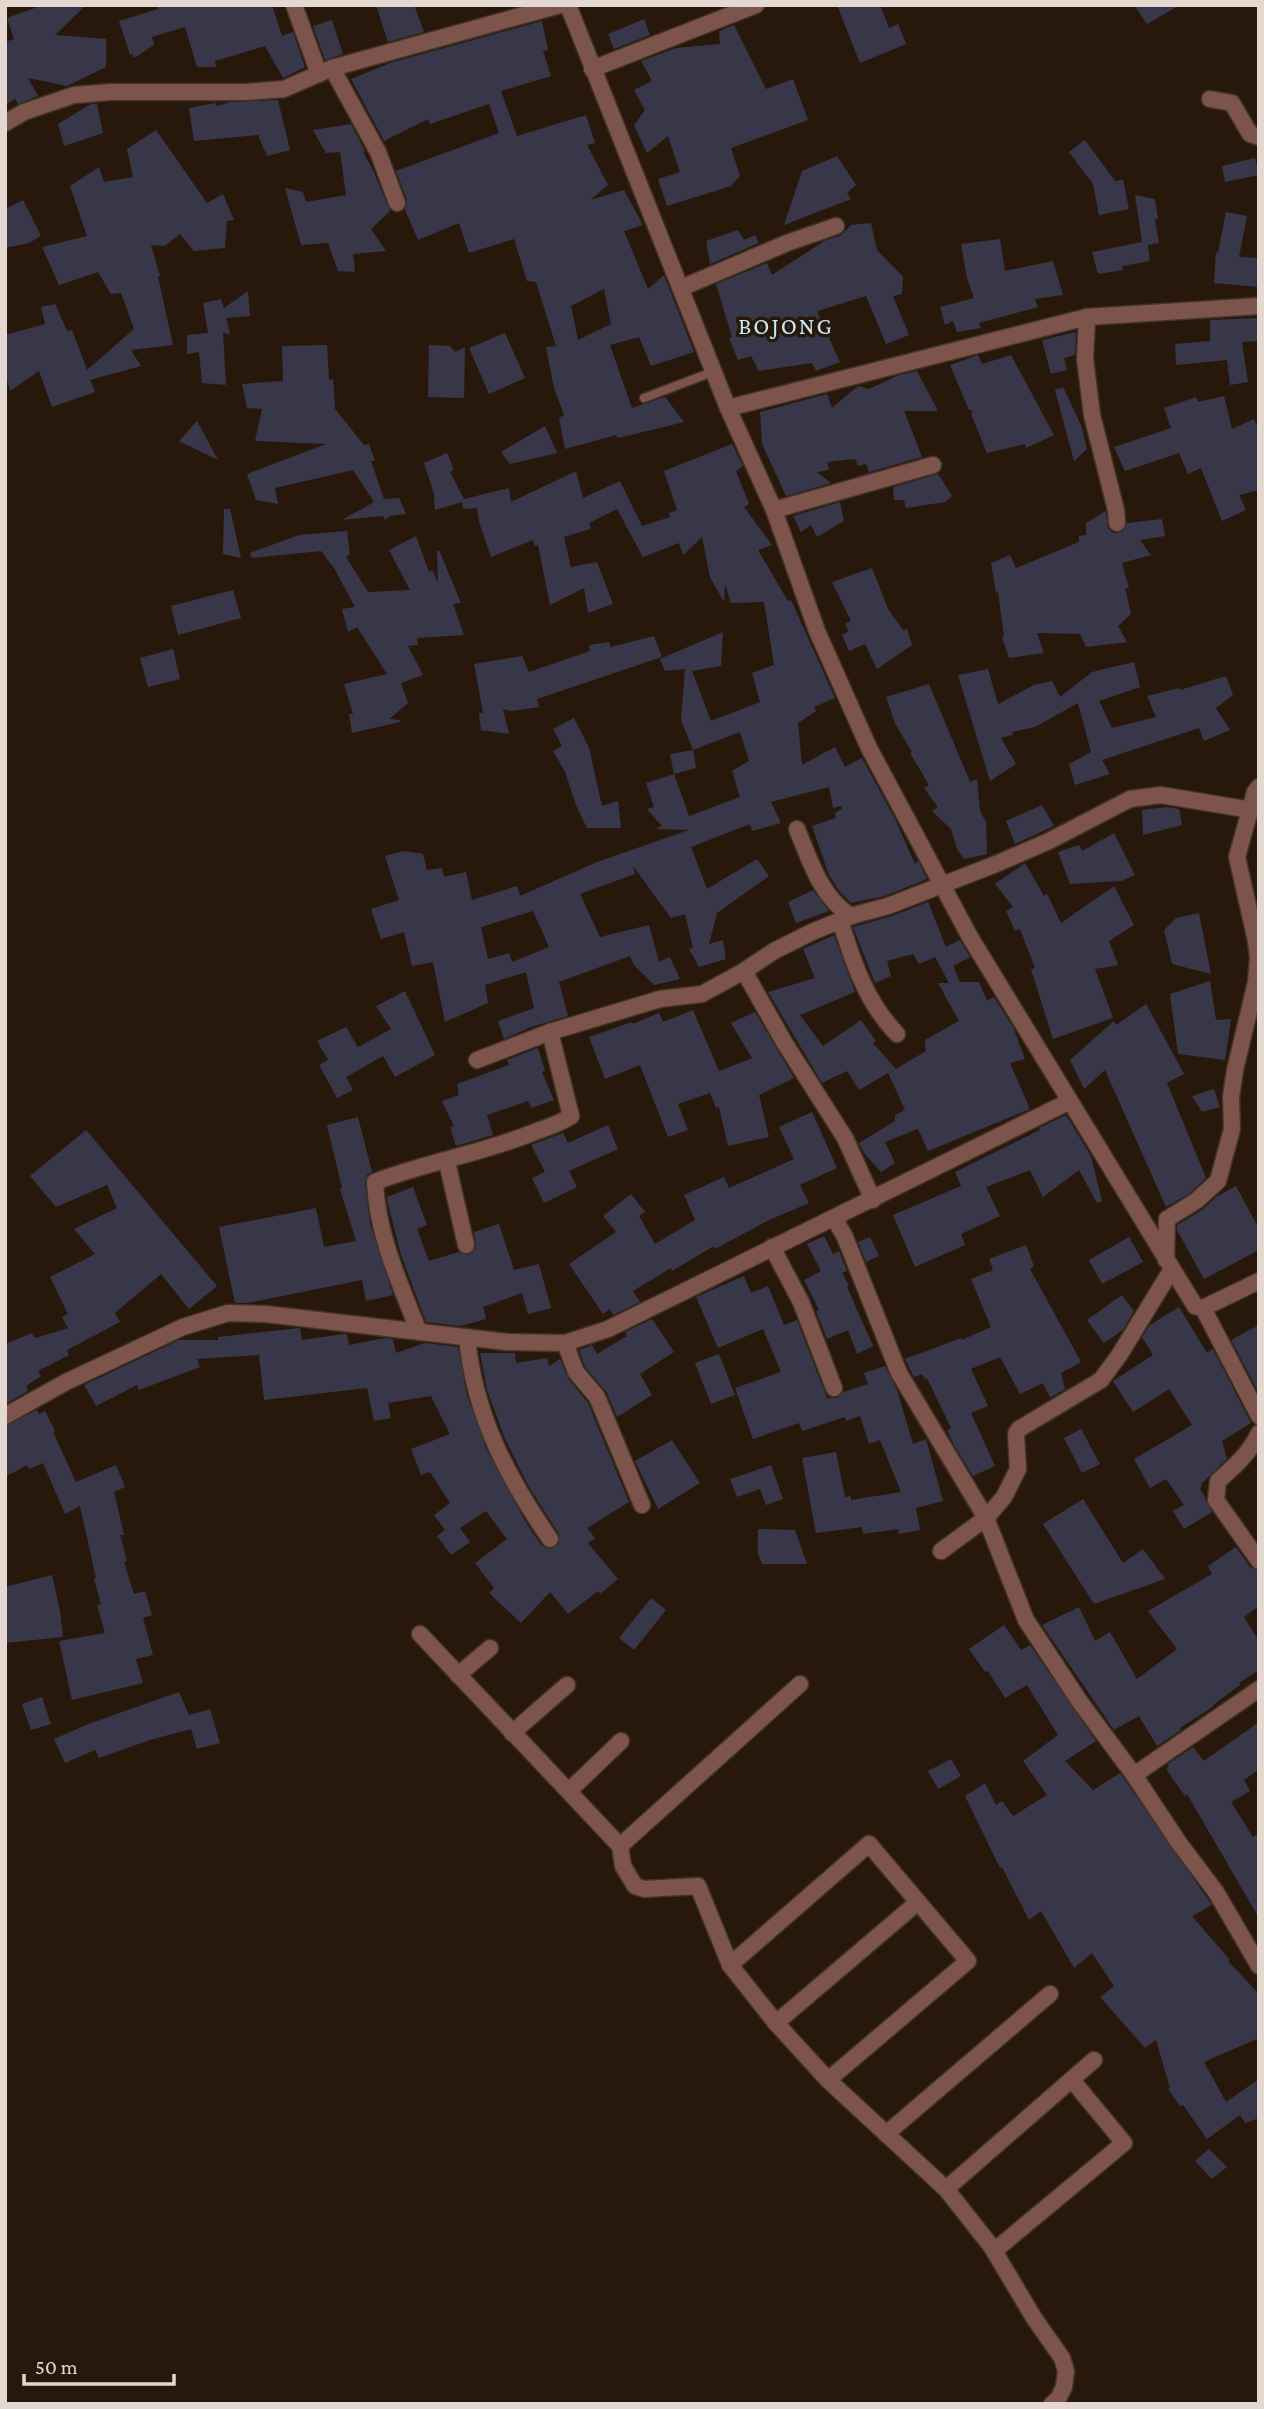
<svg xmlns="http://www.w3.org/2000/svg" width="1264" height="2409" font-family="'Crimson Pro',serif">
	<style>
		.building { fill: #38374a; fill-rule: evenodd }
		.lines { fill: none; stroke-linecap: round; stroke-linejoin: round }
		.service-casing { stroke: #423327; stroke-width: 11 }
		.minor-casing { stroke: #423327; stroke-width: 19 }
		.service { stroke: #7d544b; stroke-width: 8 }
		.minor { stroke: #7d544b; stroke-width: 16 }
		.labels { text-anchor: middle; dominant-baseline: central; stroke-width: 7; stroke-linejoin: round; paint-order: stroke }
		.quarter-label { font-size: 24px; letter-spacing: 2px; fill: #c7e7f6; stroke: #28180c }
	</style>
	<rect width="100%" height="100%" fill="#28180c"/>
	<g class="building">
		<polygon points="43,5 86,5 55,35 106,39 106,67 67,86 28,78 38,96 18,104 15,99 5,105 5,42 14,39 7,18"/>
		<polygon points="158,5 272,5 282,36 293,32 305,67 283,78 265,46 215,61 216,67 197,67 185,27 152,37 154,45 134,58 132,54 130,55 119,21 158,9"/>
		<polygon points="376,5 414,5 424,32 388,42"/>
		<polygon points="837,5 880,5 889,28 898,24 906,44 860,63"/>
		<polygon points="1134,5 1180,5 1147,24"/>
		<polygon points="644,19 650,35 614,49 608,34"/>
		<polygon points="332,20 343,54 325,60 313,26"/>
		<path d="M542,21l6,29 -5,1 8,25 -50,15 16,45 69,-21 9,28 -8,2 21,40 -18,15 34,-10 19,35 -19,6 24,58 16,-14 30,77 -43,14 -12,-29 -29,8 22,63 33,-11 19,25 -66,16 -2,-3 -51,14 -6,-31 5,-3 -10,-27 -8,-41 10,-1 -20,-64 -9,-1 -13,-42 -45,14 -10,-30 -41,17 -13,-30 2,-10 -11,-29 103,-38 -10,-29 -59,20 -2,-5 -44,22 -33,-62 39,-16zM604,289l7,35 -33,16 -7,-34z"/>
		<polygon points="734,25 766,89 793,79 808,120 731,148 740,176 731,186 667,206 658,179 680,172 668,136 647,153 634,125 645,110 634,90 652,81 641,61 676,48 720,44 719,31"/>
		<polygon points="278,100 290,150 267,156 258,135 194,141 189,108 215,103 217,106 231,102"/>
		<polygon points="91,104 97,104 103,133 64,146 58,124"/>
		<polygon points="351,124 365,151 363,152 373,170 390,211 371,229 386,251 353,254 355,272 338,271 328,243 301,245 285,188 303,192 306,202 346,195 340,152 326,153 313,130"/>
		<polygon points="156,130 207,203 223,194 234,220 227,221 225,248 194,251 180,234 165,246 151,245 160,276 158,277 173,345 131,350 141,366 90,380 95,392 52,407 39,371 10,391 5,374 5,335 45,324 41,307 55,304 67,331 72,330 87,370 134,329 121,293 111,294 98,272 59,285 42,247 87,236 70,186 99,167 104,182 133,177 127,149"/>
		<polygon points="1085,140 1115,181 1123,180 1129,209 1099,215 1093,184 1069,152"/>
		<polygon points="837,156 856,185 847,193 851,199 784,225 802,171"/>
		<polygon points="1255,158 1259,175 1225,182 1222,166"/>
		<polygon points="1135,195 1155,199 1158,219 1155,219 1159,243 1148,245 1150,261 1122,266 1123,270 1098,274 1092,252 1142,242"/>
		<polygon points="23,200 41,236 29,243 5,248 5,209"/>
		<polygon points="1226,212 1247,216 1239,257 1259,258 1259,287 1214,283 1216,252 1218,253"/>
		<polygon points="871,223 877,250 903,277 902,294 893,296 909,335 886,344 866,296 817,311 840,362 816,371 812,363 759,371 751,356 738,360 729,338 732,337 716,284 767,263 772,275 826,240 840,236 851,225"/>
		<polygon points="738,230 744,240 755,235 759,243 710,264 706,241"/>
		<polygon points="1000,239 1005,271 1053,261 1063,295 1035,299 1038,307 979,323 981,328 957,332 953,321 945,325 940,307 974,298 967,278 961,244"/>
		<polygon points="248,291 250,316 226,318 230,334 223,333 226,385 202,383 199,352 187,354 187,335 208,333 203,303 221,299 224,308"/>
		<polygon points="1259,318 1259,341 1242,342 1248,382 1230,385 1227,360 1176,365 1175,344 1210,341 1210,320"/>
		<polygon points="1076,332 1075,355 1064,358 1067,370 1051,374 1042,340"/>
		<polygon points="505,333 525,378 489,394 469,348"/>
		<polygon points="327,345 329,380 333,379 335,409 364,445 369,444 375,461 371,461 384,499 399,498 406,514 390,516 385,520 383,516 342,520 374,502 353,470 275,488 278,504 256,500 247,474 326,444 255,441 262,409 247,408 242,384 283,381 282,346"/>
		<polygon points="429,345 450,346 455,352 465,347 464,398 428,397"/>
		<polygon points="978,355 982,364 1011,355 1054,435 1026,448 1025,444 987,453 971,414 973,410 969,410 950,365"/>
		<polygon points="917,371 938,411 904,411 922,457 869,472 866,464 858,466 855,459 827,462 829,470 817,472 831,483 786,496 762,444 760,412 827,394 832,408 858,386 869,389 899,375"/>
		<polygon points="1063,387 1081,425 1087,449 1074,461 1055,390"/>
		<polygon points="1224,396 1232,429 1254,419 1259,430 1259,490 1239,495 1246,510 1222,521 1201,468 1188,474 1179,453 1125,471 1114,447 1171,428 1164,408 1196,397 1198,402"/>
		<polygon points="197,421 218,460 179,441"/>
		<polygon points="545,426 557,453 510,464 501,452"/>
		<path d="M732,444l11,22 -7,5 13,33 -5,3 28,38 -14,5 30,51 3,-1 44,98 -21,9 2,4 -18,12 4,42 33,-18 10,20 17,-9 33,61 20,45 3,-3 9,18 -42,17 -34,7 -11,-11 -11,-17 -17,-49 24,-8 -1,-5 7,-4 -1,-3 -8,2 -4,-21 -58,15 10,21 -29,8 -2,-7 -59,23 16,42 50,-30 12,17 -52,37 -8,31 14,-4 3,19 -27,8 -10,-18 4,-1 -8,-34 -14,4 -38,-52 2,8 -55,20 20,43 49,-12 10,37 11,-5 10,22 -26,6 -20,-20 -4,-9 -71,26 9,34 -37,11 -27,12 -6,-18 36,-13 -8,-36 -41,13 3,18 -43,19 -12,-60 -21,4 -8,-34 -23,7 -10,-30 28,-9 -14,-44 18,-5 20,3 4,16 15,-2 2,9 22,-5 6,28 45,-14 3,10 77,-34 92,-32 -33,-1 6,-3 -15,-17 7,-2 -8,-24 28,-9 15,42 51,-19 -8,-26 17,-10 -9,-29 -47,18 -12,-30 4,-51 -20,2 -5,-12 63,-27 -2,34 -29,5 19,50 49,-19 -8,-29 22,-8 -10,-63 -33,1 -6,-19 -1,18 -14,-25 -8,-40 -19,18 -4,-12 -36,14 -26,-48 -28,14 2,6 -27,8 7,30 26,-5 16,42 -25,9 -4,-25 -34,17 -12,-60 -3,1 -2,-6 -42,17 -12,-35 -2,-14 -14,1 -1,-7 -27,8 -1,-16 -10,-31 23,-10 7,16 -4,3 14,27 45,-11 2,14 65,-31 7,27 37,-17 22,45 28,-9 -1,-4 8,-3 -13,-39zM533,911l16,36 -37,15 -3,-9 -21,6 -7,-32z"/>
		<polygon points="938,474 952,496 945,502 906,508 904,500 894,500 893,487"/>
		<polygon points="840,502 844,521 817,537 811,525 801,532 793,516"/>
		<polygon points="224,509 230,509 241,558 223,554"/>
		<polygon points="1106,511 1108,528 1113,533 1122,532 1127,523 1162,519 1165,536 1140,540 1151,555 1122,563 1129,588 1125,588 1131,614 1118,626 1127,642 1086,647 1080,634 1037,633 1044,653 1009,658 1002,637 1004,637 998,592 996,593 991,563 1010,555 1016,568 1079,542 1079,536 1086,535 1086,523"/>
		<polygon points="347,531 350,554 346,557 368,592 410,590 389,550 416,536 429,572 432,570 438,583 437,551 439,550 461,603 453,604 464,635 417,638 418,645 408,646 423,675 401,683 408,703 389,719 400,720 400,722 352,733 349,714 353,714 344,684 387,674 357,627 348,632 342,609 355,607 334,568 321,551 252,558 250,553 299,535"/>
		<polygon points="872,568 888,609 903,630 907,629 912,645 877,669 865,644 849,651 842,635 849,631 845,624 851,621 832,582"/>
		<polygon points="233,590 241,618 178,635 171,606"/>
		<polygon points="654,636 662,657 537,699 539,707 511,711 503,709 509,734 481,730 479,713 483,713 474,664 522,656 529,672 590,651 589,645 609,642 611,647"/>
		<polygon points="173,649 180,679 148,687 140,658"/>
		<polygon points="1134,662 1140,687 1099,701 1112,728 1156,717 1147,696 1179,688 1180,690 1226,676 1233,695 1216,708 1230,730 1204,741 1199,728 1102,760 1110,774 1075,785 1069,764 1091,752 1078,703 1035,727 1012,732 1013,735 1001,738 1016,764 990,781 958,675 988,669 998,704 1034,685 1052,681 1060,697 1092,672"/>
		<polygon points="929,684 970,782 977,779 980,811 986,822 987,854 964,859 957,849 951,829 932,811 938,807 924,788 929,785 910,753 912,752 895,723 886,697"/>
		<polygon points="574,718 589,748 602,806 618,801 621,828 587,828 576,805 565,772 553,751 562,746 553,729"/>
		<polygon points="693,750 696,768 674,774 670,754"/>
		<polygon points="1042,805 1054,826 1015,844 1006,821"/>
		<polygon points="1167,807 1179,809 1182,825 1143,835 1142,810"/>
		<polygon points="1114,833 1135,875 1121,881 1070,884 1058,852 1079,845 1082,851"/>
		<polygon points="1025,863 1044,896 1047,894 1061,923 1114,886 1134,925 1109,941 1118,965 1095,969 1113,1018 1053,1039 1031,969 1035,968 1020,929 1015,931 1006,911 1013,907 995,884"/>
		<polygon points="813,890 829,911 796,923 788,902"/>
		<polygon points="928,902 946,947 960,940 970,957 953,966 960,982 979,982 987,1001 994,997 1013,1027 1025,1059 1010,1063 1030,1109 928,1151 918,1129 885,1142 895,1163 881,1172 864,1153 859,1143 895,1121 895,1115 905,1110 888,1073 859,1090 847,1071 822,1083 768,992 815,978 803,949 834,935 855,992 800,1015 823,1046 861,1020 876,1041 873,1043 896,1069 926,1051 925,1040 959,1021 938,983 949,983 935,957 919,964 913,954 887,961 891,976 875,983 853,927 892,916"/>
		<polygon points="1199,913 1211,974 1172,964 1164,930 1176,918"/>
		<polygon points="1210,981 1216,1020 1231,1019 1225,1060 1178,1054 1170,994"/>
		<polygon points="405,991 435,1055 395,1077 383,1056 346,1077 353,1090 337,1098 319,1065 328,1060 317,1041 346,1027 358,1047 391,1029 376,1006"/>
		<polygon points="1146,1004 1184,1074 1167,1083 1206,1178 1190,1193 1166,1207 1105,1070 1084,1089 1070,1060 1114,1021 1116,1025"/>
		<polygon points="693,1010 719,1071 752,1058 731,1023 755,1012 794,1078 759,1095 769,1137 728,1146 719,1107 716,1108 710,1093 678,1104 688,1130 668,1137 640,1065 605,1079 589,1037 632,1022 633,1024 659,1013 663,1022"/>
		<polygon points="538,1048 545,1071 542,1072 554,1100 531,1108 528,1101 487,1115 493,1135 456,1146 450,1127 454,1126 442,1101 459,1095 457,1084 509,1065 507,1060"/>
		<polygon points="1214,1089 1220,1107 1202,1112 1192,1096"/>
		<polygon points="812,1112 837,1168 800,1185 809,1203 769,1220 715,1249 714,1246 672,1271 671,1268 633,1291 640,1302 613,1315 610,1309 603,1314 569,1264 616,1232 603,1216 631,1194 645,1212 639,1216 655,1244 695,1220 684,1195 724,1177 729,1188 794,1159 779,1127"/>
		<polygon points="1066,1115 1091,1156 1102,1201 1097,1203 1079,1170 1043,1197 1030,1170 986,1187 1000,1216 961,1234 965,1245 915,1267 893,1215 961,1186 955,1172 1040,1130 1039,1128"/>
		<polygon points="358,1117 372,1172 367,1175 365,1182 370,1223 393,1295 366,1301 362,1280 248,1303 235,1303 219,1227 316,1208 324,1247 356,1241 340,1189 342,1188 327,1125"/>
		<polygon points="608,1125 618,1149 569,1171 577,1187 544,1203 532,1178 545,1172 531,1145 563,1133 568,1143"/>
		<polygon points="86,1130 217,1286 189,1309 161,1274 115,1313 120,1322 67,1350 69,1355 38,1371 41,1376 26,1386 28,1391 5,1404 5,1344 32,1333 35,1338 68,1328 62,1317 68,1314 50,1277 95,1254 74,1229 117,1208 107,1185 56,1207 30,1176"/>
		<polygon points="1236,1186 1259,1229 1259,1250 1204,1279 1177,1230 1177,1225 1202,1210 1216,1197"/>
		<polygon points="413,1187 427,1225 417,1229 429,1261 459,1252 469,1255 476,1247 474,1232 499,1224 514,1270 539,1264 551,1308 528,1314 522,1293 483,1307 486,1319 461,1326 426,1322 401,1255 387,1200 387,1197"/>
		<polygon points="824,1236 833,1254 839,1251 847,1271 842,1273 849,1286 847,1287 873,1346 857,1354 848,1330 827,1339 816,1311 819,1310 804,1280 821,1271 807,1244"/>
		<polygon points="870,1237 879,1256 866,1262 858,1242"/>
		<polygon points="1129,1237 1143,1262 1102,1284 1089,1260"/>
		<polygon points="1026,1245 1034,1266 1030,1269 1081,1362 1061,1373 1065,1389 1050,1398 1043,1383 1020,1394 1000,1357 971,1369 988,1406 971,1413 995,1466 973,1476 954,1445 947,1430 951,1428 927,1378 925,1379 922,1374 914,1377 905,1359 961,1338 962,1340 991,1327 971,1279 993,1270 989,1259"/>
		<polygon points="744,1276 751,1293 768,1286 784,1325 797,1320 827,1398 837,1398 843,1392 868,1384 864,1373 885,1366 897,1390 913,1444 926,1439 943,1501 916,1508 920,1530 899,1534 898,1529 863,1534 862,1527 816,1533 802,1458 836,1452 845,1497 851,1496 851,1500 901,1492 880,1440 869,1444 860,1416 846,1421 845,1417 802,1431 799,1423 753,1439 735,1388 781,1372 763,1329 718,1348 696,1297"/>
		<polygon points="1122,1295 1134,1311 1123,1330 1104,1343 1087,1320"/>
		<polygon points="1179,1307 1207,1353 1213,1349 1251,1423 1222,1441 1227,1459 1201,1484 1202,1486 1200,1488 1212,1512 1184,1529 1173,1511 1184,1505 1166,1479 1150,1488 1134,1459 1192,1425 1169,1389 1133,1412 1113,1381 1153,1355 1142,1337 1150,1325"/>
		<polygon points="652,1319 674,1352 640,1374 652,1395 617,1417 607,1393 585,1367 579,1350 592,1345 597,1354 627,1336 625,1332"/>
		<polygon points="1259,1325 1259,1393 1231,1340"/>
		<polygon points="300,1328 302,1340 344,1334 347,1334 349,1345 385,1338 393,1339 396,1353 425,1343 458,1347 467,1395 486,1448 525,1521 541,1545 550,1549 559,1544 559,1534 529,1487 505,1439 487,1390 480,1353 515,1353 516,1363 547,1358 549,1366 560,1359 568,1378 588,1403 629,1502 587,1528 595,1538 588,1543 618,1579 600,1594 598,1591 568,1614 550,1592 521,1623 489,1593 494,1588 475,1563 507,1539 486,1511 460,1528 470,1542 451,1555 437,1536 445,1530 434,1515 450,1503 430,1472 421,1475 411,1449 450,1434 431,1396 388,1403 391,1418 374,1421 367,1388 264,1400 259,1355 197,1359 200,1367 139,1390 137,1385 96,1406 84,1385 179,1340 218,1340 218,1337"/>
		<polygon points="719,1354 735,1395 711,1404 695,1363"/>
		<polygon points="37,1410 39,1414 45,1411 55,1431 53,1432 76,1482 116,1465 125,1487 114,1492 124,1535 120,1535 127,1561 124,1562 134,1594 145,1591 152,1615 143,1618 153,1655 136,1659 143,1683 72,1700 59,1641 105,1633 97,1605 101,1604 94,1579 96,1578 80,1506 65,1514 43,1463 29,1469 27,1465 5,1477 5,1426"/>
		<polygon points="1081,1429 1100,1464 1082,1473 1064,1438"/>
		<polygon points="672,1440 700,1483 658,1509 635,1461"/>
		<polygon points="771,1465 783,1499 766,1505 760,1489 737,1497 730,1479"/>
		<polygon points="1083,1499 1123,1563 1143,1549 1165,1579 1094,1604 1043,1524"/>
		<polygon points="758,1529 795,1530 807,1564 762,1564 758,1554"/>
		<polygon points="1236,1547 1250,1567 1259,1571 1259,1606 1244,1617 1259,1641 1259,1670 1239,1683 1240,1685 1213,1705 1214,1706 1180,1728 1181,1730 1157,1746 1139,1716 1114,1730 1042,1625 1079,1607 1095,1641 1110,1632 1137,1679 1177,1649 1148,1611 1212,1574 1208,1566"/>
		<polygon points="52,1575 60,1611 63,1637 5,1643 5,1587"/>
		<polygon points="651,1598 666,1610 634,1650 619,1638"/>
		<polygon points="1004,1625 1021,1650 1030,1645 1096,1741 1065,1761 1093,1790 1120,1773 1212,1905 1192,1916 1230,1960 1228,1961 1259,1994 1259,2038 1204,2062 1226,2102 1259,2079 1259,2118 1245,2123 1240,2115 1207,2139 1183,2105 1180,2106 1168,2089 1170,2088 1156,2040 1145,2048 1100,1997 1114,1986 1092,1953 1074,1968 1041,1911 1029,1920 1002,1867 1000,1868 965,1796 985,1783 996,1805 1002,1801 1013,1816 1047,1795 1023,1761 1058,1735 1027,1685 1005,1698 988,1671 985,1672 969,1649"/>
		<polygon points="179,1692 189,1715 210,1709 220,1743 197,1749 191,1729 150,1740 99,1758 95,1750 65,1763 54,1739 91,1723"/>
		<polygon points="42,1697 51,1724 31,1730 22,1704"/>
		<polygon points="1259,1722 1259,1769 1244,1780 1250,1791 1231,1802 1253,1837 1259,1833 1259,1918 1187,1794 1185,1796 1166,1769 1169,1766 1168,1764 1193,1747 1204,1761"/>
		<polygon points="951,1759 961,1776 938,1789 928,1771"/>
		<polygon points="1209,2149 1227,2167 1212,2179 1195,2161"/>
	</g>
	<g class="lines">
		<g class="service-casing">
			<polyline id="service" points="644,398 715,371"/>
		</g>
		<g class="minor-casing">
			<g id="minor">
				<polyline points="294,5 319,74"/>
				<polyline points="568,5 728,408 774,510 817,631 869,748 970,937 1195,1306 1203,1308 1259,1281"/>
				<polyline points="332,68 378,152 397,203"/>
				<polyline points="592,69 756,5"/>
				<polyline points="1210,99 1232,103 1250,134 1259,137"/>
				<polyline points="5,123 24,112 74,95 111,92 246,92 284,89 332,68 560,5"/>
				<polyline points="681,288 787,243 836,226"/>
				<polyline points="1087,317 1085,359 1092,415 1116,510 1117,523"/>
				<polyline points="728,408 1087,317 1259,306"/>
				<polyline points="774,510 933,465"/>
				<path d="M797,829c13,32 24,68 54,87"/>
				<path d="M840,920c13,42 26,82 57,114"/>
				<polyline points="744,971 774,951 812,932 851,916 888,906 996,864 1049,841 1130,799 1161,795 1251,810 1259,809"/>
				<polyline points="477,1060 550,1032 660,999 702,994 744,971 784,1042 845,1138 873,1200"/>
				<polyline points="447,1162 466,1245"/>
				<polyline points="834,1218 845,1237 899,1373 986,1518 1026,1620 1080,1702 1134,1775"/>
				<polyline points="772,1247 801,1302 834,1388"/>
				<polyline points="1166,1260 1167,1219 1196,1201 1218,1181 1232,1129 1231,1097 1235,1070 1256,982 1258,958 1256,941 1237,857 1255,792 1259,787"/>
				<polyline points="1203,1308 1259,1416"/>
				<path d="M419,1332c-19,-48 -42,-98 -44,-150 51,-20 105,-28 157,-49 13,-5 28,-9 39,-17l-21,-84"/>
				<path d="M467,1337c7,77 40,140 83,202"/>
				<polyline points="565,1343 576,1372 597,1397 642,1505"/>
				<polyline points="5,1416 66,1382 183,1327 228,1313 266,1314 507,1342 565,1343 608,1329 1070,1101"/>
				<path d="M1259,1433c-9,20 -25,34 -41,48l-2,19 43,61"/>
				<polyline points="941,1551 986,1518 1004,1497 1018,1469 1016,1434 1019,1429 1101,1380 1120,1354 1172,1269"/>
				<polyline points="420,1634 620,1846 623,1866 635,1886 644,1889 698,1886 730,1965 776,2023 828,2080 946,2189 991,2246 1034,2318 1062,2358 1066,2371 1064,2387 1058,2399 1052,2404"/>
				<polyline points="458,1675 490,1648"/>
				<polyline points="1259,1689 1134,1775 1179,1843 1216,1892 1259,1966"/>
				<polyline points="512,1733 567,1685"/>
				<polyline points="569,1791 621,1741"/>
				<polyline points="620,1846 800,1684"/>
				<polyline points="730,1965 869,1844 968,1961 828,2080"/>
				<polyline points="776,2023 918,1902"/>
				<polyline points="886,2134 1050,1994"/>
				<polyline points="946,2189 1094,2060"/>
				<polyline points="994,2251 1124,2143 1072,2080"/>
			</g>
		</g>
		<use href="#service" class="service"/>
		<use href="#minor" class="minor"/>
	</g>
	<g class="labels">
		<g class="quarter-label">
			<text x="786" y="325">BOJONG</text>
		</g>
	</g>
	<rect width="1264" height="2409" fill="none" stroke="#e4d9d0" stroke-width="14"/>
	<path d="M24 2374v10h150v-10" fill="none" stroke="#e4d9d0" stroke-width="3.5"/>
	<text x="35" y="2374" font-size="21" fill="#e4d9d0" stroke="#28180c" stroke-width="5" paint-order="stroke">50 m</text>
</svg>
